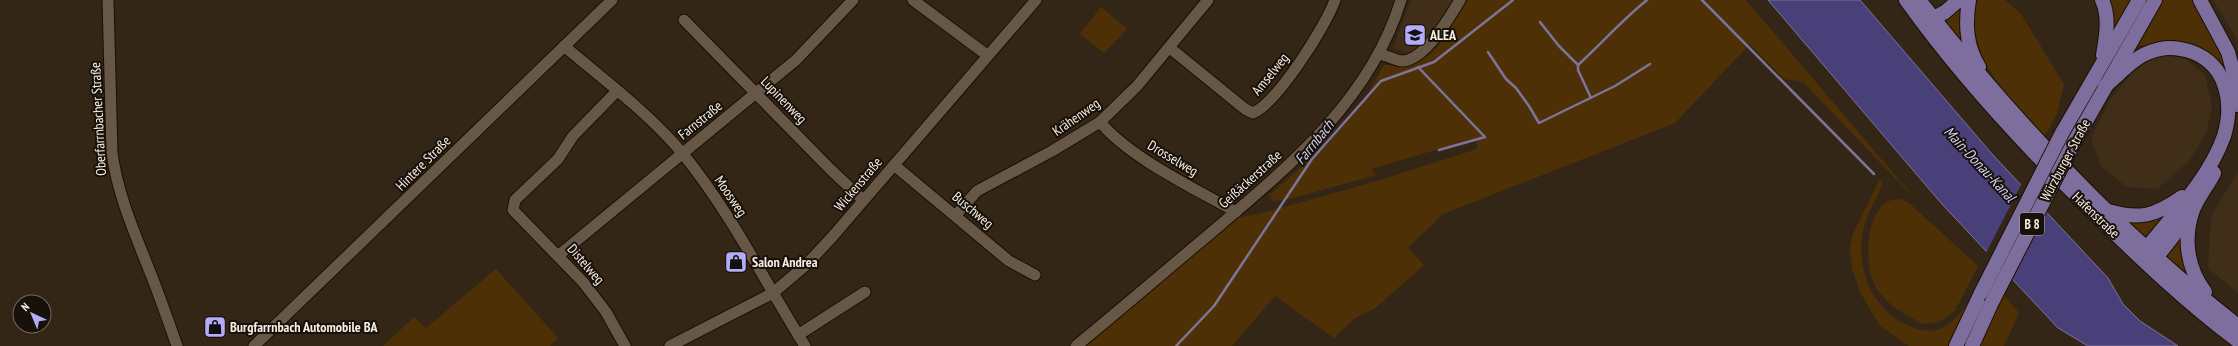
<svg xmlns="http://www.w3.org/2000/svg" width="2238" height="346" font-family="'PT Sans Narrow',sans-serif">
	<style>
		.built { fill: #412e19 }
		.green { fill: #4e3007 }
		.water { fill: #493f79; stroke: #7e7499 }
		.pier { fill: #342616 }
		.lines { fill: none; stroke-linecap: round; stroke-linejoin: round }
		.stream { stroke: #7e7499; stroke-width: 2.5 }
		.minor-casing { stroke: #1c0f02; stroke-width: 13 }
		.major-casing { stroke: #1c0f02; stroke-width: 16 }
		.minor { stroke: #675746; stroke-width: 11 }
		.major { stroke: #7d6e9d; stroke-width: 14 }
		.major-bridge-casing { stroke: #1c0f02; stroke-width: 16; stroke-linecap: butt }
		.major-bridge { stroke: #7d6e9d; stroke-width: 14 }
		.labels { text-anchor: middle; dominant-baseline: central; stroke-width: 4; stroke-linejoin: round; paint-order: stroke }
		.shield { fill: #17110a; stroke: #b4aca3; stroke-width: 1 }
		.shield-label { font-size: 13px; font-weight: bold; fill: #f8eee4 }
		.poi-label { font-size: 14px; font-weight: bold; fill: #f8eee4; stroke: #17110a; text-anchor: start }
		.street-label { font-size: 14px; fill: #f8eee4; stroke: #17110a }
		.water-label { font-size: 15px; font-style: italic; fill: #d2cff4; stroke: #17110a }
	</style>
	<rect width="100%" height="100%" fill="#342616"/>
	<g class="built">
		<polygon points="1411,0 1454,0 1421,48 1409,53 1393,48"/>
		<polygon points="2213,0 2238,0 2238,41"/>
		<polygon points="2158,55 2183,57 2205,75 2212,107 2206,134 2189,161 2157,189 2127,187 2101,166 2091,138 2111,98 2135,70"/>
		<polygon points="2238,172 2238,293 2208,268 2211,216"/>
	</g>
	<g class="green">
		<path d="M1467,0h279l171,201 -114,-119 -19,-3 -34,-35 -75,79 -232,91 -35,34 16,17 -50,44 -19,9 -21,20 -59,-42 -43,50h-148l154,-129 21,-3 118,-33 100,-32 -1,-11 -105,31 5,6 -86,24 -17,2 -4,-6 57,-49 37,-44 21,-37c10,0 24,2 34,-3 20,-8 39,-44 49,-62z"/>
		<path d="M1978,0h27l16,14 43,70 -7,30 -13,23c-34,-38 -77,-78 -69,-134l3,-1z"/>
		<polygon points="2108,0 2132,0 2117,25 2113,25"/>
		<polygon points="2161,0 2196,0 2212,30 2224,60 2223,64 2222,65 2155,45 2137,46 2136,43"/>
		<polygon points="1961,2 1965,47 1943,20"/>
		<polygon points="1101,7 1127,29 1104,53 1080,34"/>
		<path d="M1879,181h3c-1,13 -11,24 -15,36 -17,46 5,102 55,113 23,5 40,-16 49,-33l-23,49h-39l-29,-20 -20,-34 -8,-23 -2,-20 3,-15z"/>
		<path d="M1900,199l9,4 69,63 -20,39 -3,1 2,2c-9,11 -24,19 -38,14 -4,-1 -7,-5 -10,-6 -11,-5 -24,-15 -32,-27 -13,-21 -12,-70 8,-86 3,-3 10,-3 15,-4z"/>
		<polygon points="2164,216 2149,236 2146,237 2128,222"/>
		<polygon points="2181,231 2187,274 2185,274 2166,256"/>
		<polygon points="496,269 558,338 550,346 383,346 414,317 426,328"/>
		<polygon points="2004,295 2019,313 2004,346 1979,346"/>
	</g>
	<polygon class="water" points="1768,0 1860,0 1992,154 2108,278 2123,304 2140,321 2178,346 2088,346 2058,328 1941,203"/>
	<polygon class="pier" points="2022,183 2047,210 2011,280 1986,253"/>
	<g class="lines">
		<g class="stream">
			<polyline points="1702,0 1874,174"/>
			<polyline points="1540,22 1559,46 1578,65 1578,70 1591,98"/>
			<polyline points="1488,52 1506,79 1516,88 1529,106 1539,123 1615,86 1650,64"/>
			<path d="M1578,65c23,-21 44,-45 69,-65"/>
			<polyline points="1418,67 1485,137 1439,150"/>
			<polyline points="1176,346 1214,306 1312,159 1381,81 1434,62 1513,0"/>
		</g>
		<g class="minor-casing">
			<g id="minor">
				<path d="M108,0l4,153c6,44 24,83 40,124 9,23 17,46 25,69"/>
				<polyline points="913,0 987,55"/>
				<polyline points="684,20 830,169 863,200"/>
				<path d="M564,46c40,34 85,67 119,108 48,59 82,128 122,192"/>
				<path d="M1170,48l75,61 8,4c24,-10 73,-87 82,-113"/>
				<path d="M1380,54c7,2 15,6 21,7 23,1 49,-44 59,-61"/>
				<polyline points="617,91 573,136 558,159 515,200 513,210 583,282 606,312 625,346"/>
				<path d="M1100,122c30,36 94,66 136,90"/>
				<polyline points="894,165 1009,261 1035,275"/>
				<polyline points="956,215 977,191 1052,151 1100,122 1137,86 1208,0"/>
				<polyline points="559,255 796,60 853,0"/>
				<polyline points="798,335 865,292"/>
				<polyline points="254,346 612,0"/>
				<polyline points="670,346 773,293 807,264 833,236 1036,0"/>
				<path d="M1076,346c44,-36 87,-73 130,-109 79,-67 164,-135 195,-237"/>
			</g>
		</g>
		<g class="major-casing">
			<g id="major">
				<path d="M1906,0c55,77 120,147 188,213 46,45 92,89 144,128"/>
				<path d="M1919,0c94,120 199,232 319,326"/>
				<path d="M1969,0c-4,24 -3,46 10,67"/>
				<path d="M2102,0c8,17 4,37 1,55"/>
				<polyline points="2200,0 2228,52 2235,78 2237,105"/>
				<polyline points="1925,23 1945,12 1959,0"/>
				<path d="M2105,86c14,-11 28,-28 45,-34 14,-6 28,-5 42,0 35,13 42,51 32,84 -16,45 -54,82 -83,119"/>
				<polyline points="2062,133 2139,0"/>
				<polyline points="2073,144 2155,0"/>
				<path d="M2108,211c32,9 47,5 74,-14"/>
				<polyline points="2152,263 2192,212"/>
				<path d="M2205,292c-18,-24 -22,-54 -12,-82 5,-13 15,-25 21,-37"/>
				<polyline points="1956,346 1981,293"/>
				<polyline points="1972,346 1991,304"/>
			</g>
		</g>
		<use href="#minor" class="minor"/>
		<use href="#major" class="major"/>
		<g class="major-bridge-casing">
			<g id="major-bridge">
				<polyline points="1981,293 2062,133"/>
				<polyline points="1991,304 2073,144"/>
			</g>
		</g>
		<use href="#major-bridge" class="major-bridge"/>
	</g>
	<defs>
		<g id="school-square" transform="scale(1.15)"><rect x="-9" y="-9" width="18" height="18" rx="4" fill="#b5acf8" stroke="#17110a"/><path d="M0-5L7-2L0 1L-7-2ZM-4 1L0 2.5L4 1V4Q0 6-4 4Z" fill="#111"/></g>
		<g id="shop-square" transform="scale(1.15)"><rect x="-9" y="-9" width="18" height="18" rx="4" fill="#b5acf8" stroke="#17110a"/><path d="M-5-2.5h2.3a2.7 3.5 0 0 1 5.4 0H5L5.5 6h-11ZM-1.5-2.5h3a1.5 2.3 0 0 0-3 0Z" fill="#111"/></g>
	</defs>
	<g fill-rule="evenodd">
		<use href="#school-square" x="1415" y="35"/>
		<use href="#shop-square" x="736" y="262"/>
		<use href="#shop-square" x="215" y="327"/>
	</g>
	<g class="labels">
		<rect class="shield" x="2020" y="213" width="24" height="22" rx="3"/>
		<g class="shield-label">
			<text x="2032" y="224">B 8</text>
		</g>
		<g class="poi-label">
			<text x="1430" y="35">ALEA</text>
			<text x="752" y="262">Salon Andrea</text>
			<text x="230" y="327">Burgfarrnbach Automobile BA</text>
		</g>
		<g class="street-label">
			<text transform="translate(1270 74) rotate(-51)">Amselweg</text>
			<text transform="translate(784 100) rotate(46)">Lupinenweg</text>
			<text transform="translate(1076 117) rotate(-35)">Krähenweg</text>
			<text transform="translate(98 119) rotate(-93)">Oberfarrnbacher Straße</text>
			<text transform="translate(700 120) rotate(-39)">Farnstraße</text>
			<text transform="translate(1173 158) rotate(31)">Drosselweg</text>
			<text transform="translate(2065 160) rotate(-62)">Würzburger Straße</text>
			<text transform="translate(423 163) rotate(-45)">Hintere Straße</text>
			<text transform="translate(1250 179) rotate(-42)">Geißäckerstraße</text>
			<text transform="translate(858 184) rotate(-50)">Wickenstraße</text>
			<text transform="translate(731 196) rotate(56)">Moosweg</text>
			<text transform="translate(973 210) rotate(40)">Buschweg</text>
			<text transform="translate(2096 215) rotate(44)">Hafenstraße</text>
			<text transform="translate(586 264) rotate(49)">Distelweg</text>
		</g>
		<g class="water-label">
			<text transform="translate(1314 142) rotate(-51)">Farrnbach</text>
			<text transform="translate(1980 164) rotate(47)">Main-Donau-Kanal</text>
		</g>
	</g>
	<g transform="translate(32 314) rotate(316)"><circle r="19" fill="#17110a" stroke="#716961"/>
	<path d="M0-3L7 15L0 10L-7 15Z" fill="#b5acf8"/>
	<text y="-6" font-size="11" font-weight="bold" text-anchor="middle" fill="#f8eee4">N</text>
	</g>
</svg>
